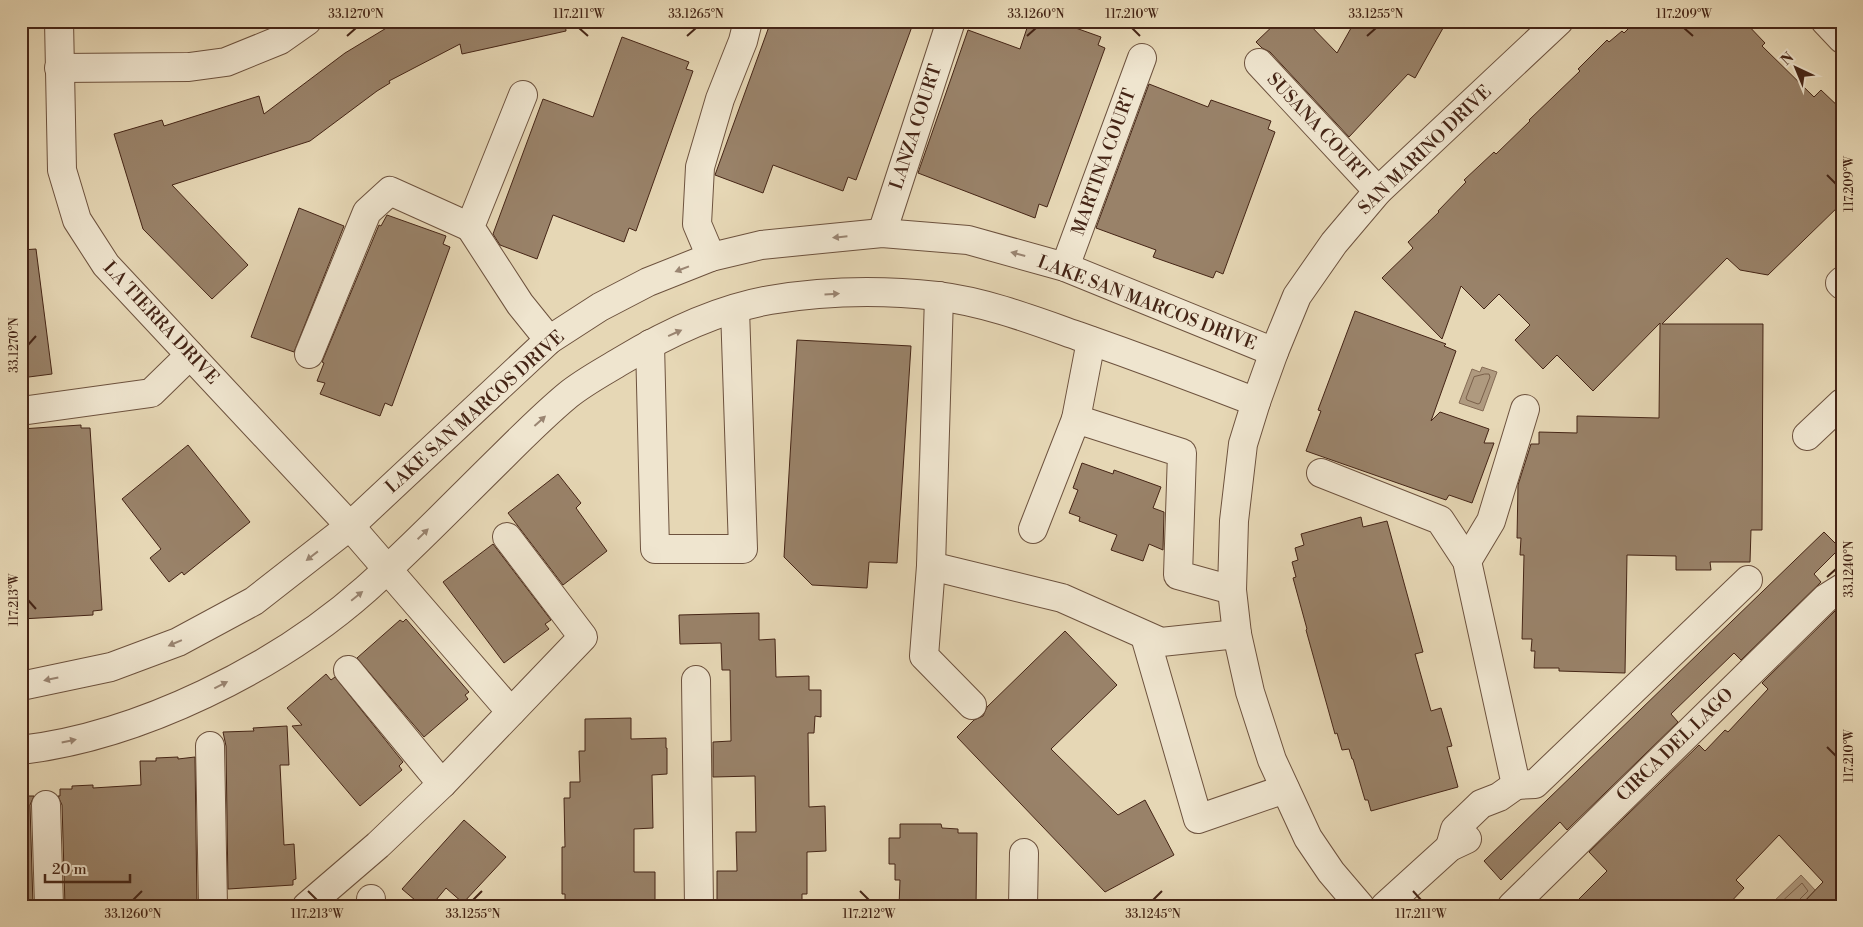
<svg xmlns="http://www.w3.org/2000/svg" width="1863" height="927" font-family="'Libre Bodoni',serif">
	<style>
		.water { fill: #af9a7f; stroke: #856b55 }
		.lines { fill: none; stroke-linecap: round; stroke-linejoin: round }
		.shore { stroke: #7a604a; stroke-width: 1 }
		.building { fill: #998269; stroke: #452516 }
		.minor-casing { stroke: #6d523e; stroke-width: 30 }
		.minor { stroke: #efe5cf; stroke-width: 28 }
		.oneway { fill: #9a8572 }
		.ticks { fill: none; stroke: #452516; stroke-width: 2 }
		.labels { text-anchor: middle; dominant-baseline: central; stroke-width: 5; stroke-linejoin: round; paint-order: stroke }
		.street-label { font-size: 18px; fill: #452516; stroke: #efe5cf }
		.neatline { fill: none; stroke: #452516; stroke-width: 2 }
		.ticks-label { font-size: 12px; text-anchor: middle; fill: #452516 }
	</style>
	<rect width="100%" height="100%" fill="#e6d7b5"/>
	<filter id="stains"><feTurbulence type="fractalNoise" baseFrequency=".004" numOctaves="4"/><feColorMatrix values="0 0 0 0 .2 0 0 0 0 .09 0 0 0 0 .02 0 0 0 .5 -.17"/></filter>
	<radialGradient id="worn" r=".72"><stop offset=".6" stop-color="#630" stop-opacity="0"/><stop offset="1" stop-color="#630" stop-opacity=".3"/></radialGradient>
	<g class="water">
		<polygon points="1482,367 1497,372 1483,411 1459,403 1472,369 1480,372"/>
		<polygon points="1801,875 1816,891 1800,906 1769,906"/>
	</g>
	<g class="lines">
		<g class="shore">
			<polygon points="1485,374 1489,374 1490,377 1480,403 1478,404 1467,400 1466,398 1474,377"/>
			<polyline points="1777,906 1802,883 1808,891 1798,901 1797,906"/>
		</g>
	</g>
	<g class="building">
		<polygon points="398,21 565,21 566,31 462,54 460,44 389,81 390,83 377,91 310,141 172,185 248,265 212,299 143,229 114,134 162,120 164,126 259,96 264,114 345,53"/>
		<polygon points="771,21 914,21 856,180 848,177 843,191 773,165 763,193 715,175"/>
		<polygon points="1038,21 1056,21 1101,37 1098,45 1105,48 1047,207 1039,204 1035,218 918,173 968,30 1020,49 1028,25 1036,28"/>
		<polygon points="1278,21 1306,21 1337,53 1355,21 1447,21 1415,78 1408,74 1349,137 1270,52 1262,48 1256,42"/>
		<polygon points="1636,21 1744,21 1765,43 1762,46 1814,97 1821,90 1842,110 1842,203 1768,275 1740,270 1727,258 1662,324 1763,324 1762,530 1751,530 1750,562 1710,562 1711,570 1676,570 1676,556 1627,555 1625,673 1559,671 1559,668 1534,668 1535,651 1531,651 1532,639 1522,639 1524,555 1520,555 1521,538 1517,538 1518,485 1531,444 1539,444 1539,432 1577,433 1577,416 1659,418 1660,323 1593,391 1557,355 1543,369 1515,340 1530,325 1499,294 1484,309 1461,286 1442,339 1382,278 1413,248 1408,242 1439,212 1438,211 1466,182 1464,180 1494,152 1496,154 1530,121 1529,120 1580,71 1578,69 1607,40 1609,42 1622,31 1624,33"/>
		<polygon points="622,37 689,62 686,69 693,71 636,231 629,228 624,242 553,215 537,259 500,245 493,234 543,99 593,117"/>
		<polygon points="1149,84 1208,107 1211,100 1271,121 1268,129 1275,132 1223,274 1216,271 1213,278 1153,257 1156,250 1096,228"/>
		<polygon points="299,208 344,226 294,352 251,337"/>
		<polygon points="387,215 446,236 443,244 450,247 392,406 385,403 380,416 320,394 325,383 317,381 324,363 322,362 379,225 381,226"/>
		<polygon points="36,249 52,374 21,378 21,250"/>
		<polygon points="1355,311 1446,344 1444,346 1456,351 1431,421 1440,412 1489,429 1484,443 1494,443 1472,503 1449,495 1446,500 1306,451 1321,411 1318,410"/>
		<polygon points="797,340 911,346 897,563 869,562 867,588 812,585 784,557"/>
		<polygon points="81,425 81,428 90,428 102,610 93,611 93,615 21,619 21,429"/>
		<polygon points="188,445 250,522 184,575 182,572 169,582 150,558 161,549 122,499"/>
		<polygon points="1082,463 1113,474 1114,470 1161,487 1153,508 1164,512 1163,550 1149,544 1143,561 1111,550 1117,535 1079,521 1080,517 1069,513 1078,490 1073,488"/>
		<polygon points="558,474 581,503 576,508 607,551 563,585 508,513"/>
		<polygon points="1361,517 1363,527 1387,521 1423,652 1415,654 1431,711 1441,708 1452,746 1447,747 1458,787 1371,811 1368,800 1365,800 1353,759 1352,759 1349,749 1342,750 1337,733 1335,734 1306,630 1307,629 1293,578 1296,577 1292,562 1298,560 1295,548 1304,545 1301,534"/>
		<polygon points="1824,532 1840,548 1814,574 1821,582 1741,660 1734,653 1671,714 1678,722 1567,830 1560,822 1501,880 1484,861"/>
		<polygon points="493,544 551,620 545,624 549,629 504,663 443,582"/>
		<polygon points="1842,607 1842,906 1800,906 1823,882 1779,835 1736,880 1744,888 1727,906 1572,906 1607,871 1589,852 1699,745 1705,751 1725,730 1728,732 1768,689 1762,683 1836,610"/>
		<polygon points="759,613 759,640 775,639 776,677 809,676 809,690 821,690 821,717 815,716 814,733 808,733 809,807 825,806 826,851 807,852 807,894 802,894 802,906 717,906 717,871 737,871 736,832 756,832 755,776 713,777 713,742 731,741 730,670 722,670 721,643 680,644 679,615"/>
		<polygon points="406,619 469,692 465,695 468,699 424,737 357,658 400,620 403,622"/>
		<polygon points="1065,631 1117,685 1051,749 1118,815 1145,800 1174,855 1105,892 957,737 974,720 983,716 987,707"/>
		<polygon points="326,674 331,680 335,677 403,762 399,766 402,770 360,806 292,726 302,725 287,708"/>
		<polygon points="631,718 631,739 666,738 666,748 667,748 667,774 652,775 653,828 634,829 634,872 655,872 655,903 598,902 598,906 565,906 565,894 562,894 562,847 565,847 564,798 570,798 570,782 580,782 579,751 585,751 585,719"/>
		<polygon points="287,726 289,765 280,765 284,845 294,844 296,879 293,880 293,885 228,889 226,746 223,732 254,731 253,728"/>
		<polygon points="178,757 178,759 195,757 197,906 65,906 62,805 58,796 60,796 60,789 72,789 72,786 93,785 93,788 141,785 140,761 156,761 156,758"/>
		<polygon points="21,796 34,796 30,805 33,906 21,906"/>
		<polygon points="464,820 506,857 463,903 446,888 431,906 422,906 402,889"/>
		<polygon points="900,824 941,824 942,828 958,829 958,833 977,833 976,906 899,906 900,880 895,880 895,864 889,864 889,838 900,838"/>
	</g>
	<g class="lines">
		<g class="minor-casing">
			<g id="minor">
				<polyline points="59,21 62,170 77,220 106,265 350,526 511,712"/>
				<polyline points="1825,21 1842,39"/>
				<polyline points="1259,63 1378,191"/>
				<polyline points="59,68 189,67 226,62 280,40 307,21"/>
				<polyline points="523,95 470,227 520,304 549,340"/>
				<polyline points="882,233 951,21"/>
				<polyline points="711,257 697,224 700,167 720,99 743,41 748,21"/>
				<polyline points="1065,267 1142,58"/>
				<polyline points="1842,281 1840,283 1842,285"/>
				<polyline points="939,296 931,566 924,656 972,705"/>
				<polyline points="650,344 655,549 743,549 735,309"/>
				<polyline points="309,354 367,212 390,191 470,227"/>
				<polyline points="21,411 151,393 190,355"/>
				<polyline points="1076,419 1091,341"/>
				<polyline points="1807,436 1842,403"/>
				<polyline points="1321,473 1440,520 1467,561 1516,785 1499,797 1481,804 1455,829 1450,847"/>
				<polyline points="1033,529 1076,419 1182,453 1178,575 1232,590"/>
				<polyline points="1467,561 1491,521 1525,409"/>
				<polyline points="931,566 1062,598 1161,642 1237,634"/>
				<polyline points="1145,636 1198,819 1285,789"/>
				<polyline points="348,670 442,784"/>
				<polyline points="696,680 699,906"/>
				<polyline points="21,686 111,667 178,642 254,601 350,526 549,340 600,307 648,282 711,257 761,245 882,233 968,240 1065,267 1274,352"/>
				<polyline points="210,746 213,906"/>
				<path d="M21,750c119,-14 256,-82 345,-161 47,-42 91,-88 136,-132 21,-21 43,-43 66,-62 16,-13 35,-23 53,-34 45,-27 97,-52 149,-61 54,-9 113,-10 167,-4 49,6 96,24 141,40 60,21 119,43 178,66"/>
				<polyline points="1516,785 1535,784 1748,580"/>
				<polyline points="46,805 49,906"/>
				<polyline points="371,899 371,906"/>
				<polyline points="307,906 378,845 442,784 583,637 507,537"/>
				<polyline points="1023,906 1024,853"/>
				<polyline points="1360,906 1331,872 1308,838 1272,760 1250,692 1237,634 1232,590 1234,521 1243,444 1256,402 1274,352 1297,296 1334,243 1378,191 1559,21"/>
				<polyline points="1385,906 1450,847 1467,839"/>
				<polyline points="1512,906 1826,598 1842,588"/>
			</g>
		</g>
		<use href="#minor" class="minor"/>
	</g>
	<defs><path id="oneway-solid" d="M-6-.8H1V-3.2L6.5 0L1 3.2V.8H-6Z" transform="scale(1.25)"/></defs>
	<g class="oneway">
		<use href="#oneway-solid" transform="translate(840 237) rotate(174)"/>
		<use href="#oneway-solid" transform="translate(1018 254) rotate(-165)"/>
		<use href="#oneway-solid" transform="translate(682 269) rotate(159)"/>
		<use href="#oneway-solid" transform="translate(832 294) rotate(-3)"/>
		<use href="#oneway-solid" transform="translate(675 333) rotate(-24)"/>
		<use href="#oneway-solid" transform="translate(540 421) rotate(-42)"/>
		<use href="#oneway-solid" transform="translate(423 534) rotate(-44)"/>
		<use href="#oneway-solid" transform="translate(312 556) rotate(142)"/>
		<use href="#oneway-solid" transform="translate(357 596) rotate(-39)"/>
		<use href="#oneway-solid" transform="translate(175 643) rotate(157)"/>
		<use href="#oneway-solid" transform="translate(51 679) rotate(168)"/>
		<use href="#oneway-solid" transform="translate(221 685) rotate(-27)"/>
		<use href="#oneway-solid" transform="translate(69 741) rotate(-12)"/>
	</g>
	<path class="ticks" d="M579,28l9,8M1132,28l8,8M1684,28l9,8M347,36l9,-8M687,36l9,-8M1027,36l9,-8M1367,36l9,-8M1827,175l9,9M28,345l8,-9M1827,577l9,-8M28,600l8,9M1827,747l9,9M308,891l9,9M860,891l9,9M1413,891l8,9M133,900l9,-9M473,900l9,-9M1153,900l9,-9"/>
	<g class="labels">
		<g class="street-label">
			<text transform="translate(916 127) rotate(-72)">LANZA COURT</text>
			<text transform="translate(1318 127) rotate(47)">SUSANA COURT</text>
			<text transform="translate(1425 150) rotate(-44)">SAN MARINO DRIVE</text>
			<text transform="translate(1104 162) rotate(-70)">MARTINA COURT</text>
			<text transform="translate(1147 303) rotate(21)">LAKE SAN MARCOS DRIVE</text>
			<text transform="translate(161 323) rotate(47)">LA TIERRA DRIVE</text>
			<text transform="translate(475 412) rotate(-42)">LAKE SAN MARCOS DRIVE</text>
			<text transform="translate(1675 745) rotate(-44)">CIRCA DEL LAGO</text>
		</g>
	</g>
	<rect width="1863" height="927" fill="none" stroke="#e6d7b5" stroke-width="55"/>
	<g transform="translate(1796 68) rotate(316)" stroke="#efe5cf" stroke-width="4" paint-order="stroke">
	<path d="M0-4L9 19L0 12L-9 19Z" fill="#452516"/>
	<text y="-8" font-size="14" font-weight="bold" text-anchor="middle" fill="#452516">N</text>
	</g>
	<path d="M45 874v8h85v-8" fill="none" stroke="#452516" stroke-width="2.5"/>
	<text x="52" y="874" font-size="15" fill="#452516" stroke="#efe5cf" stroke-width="4" paint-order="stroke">20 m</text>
	<rect x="28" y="28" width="1808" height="872" class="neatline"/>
	<g class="ticks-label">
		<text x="356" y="18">33.1270°N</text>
		<text x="579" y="18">117.211°W</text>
		<text x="696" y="18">33.1265°N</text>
		<text x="1036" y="18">33.1260°N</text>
		<text x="1132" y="18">117.210°W</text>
		<text x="1376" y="18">33.1255°N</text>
		<text x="1684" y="18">117.209°W</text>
		<text transform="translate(1849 184) rotate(-90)" y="4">117.209°W</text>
		<text transform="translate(14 345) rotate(-90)" y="4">33.1270°N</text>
		<text transform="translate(1849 569) rotate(-90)" y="4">33.1240°N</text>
		<text transform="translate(14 600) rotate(-90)" y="4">117.213°W</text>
		<text transform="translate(1849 756) rotate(-90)" y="4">117.210°W</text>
		<text x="133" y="918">33.1260°N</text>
		<text x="317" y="918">117.213°W</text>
		<text x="473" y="918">33.1255°N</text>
		<text x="869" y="918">117.212°W</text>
		<text x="1153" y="918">33.1245°N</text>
		<text x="1421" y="918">117.211°W</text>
	</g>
	<rect width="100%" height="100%" filter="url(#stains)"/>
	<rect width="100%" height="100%" fill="url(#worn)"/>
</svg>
